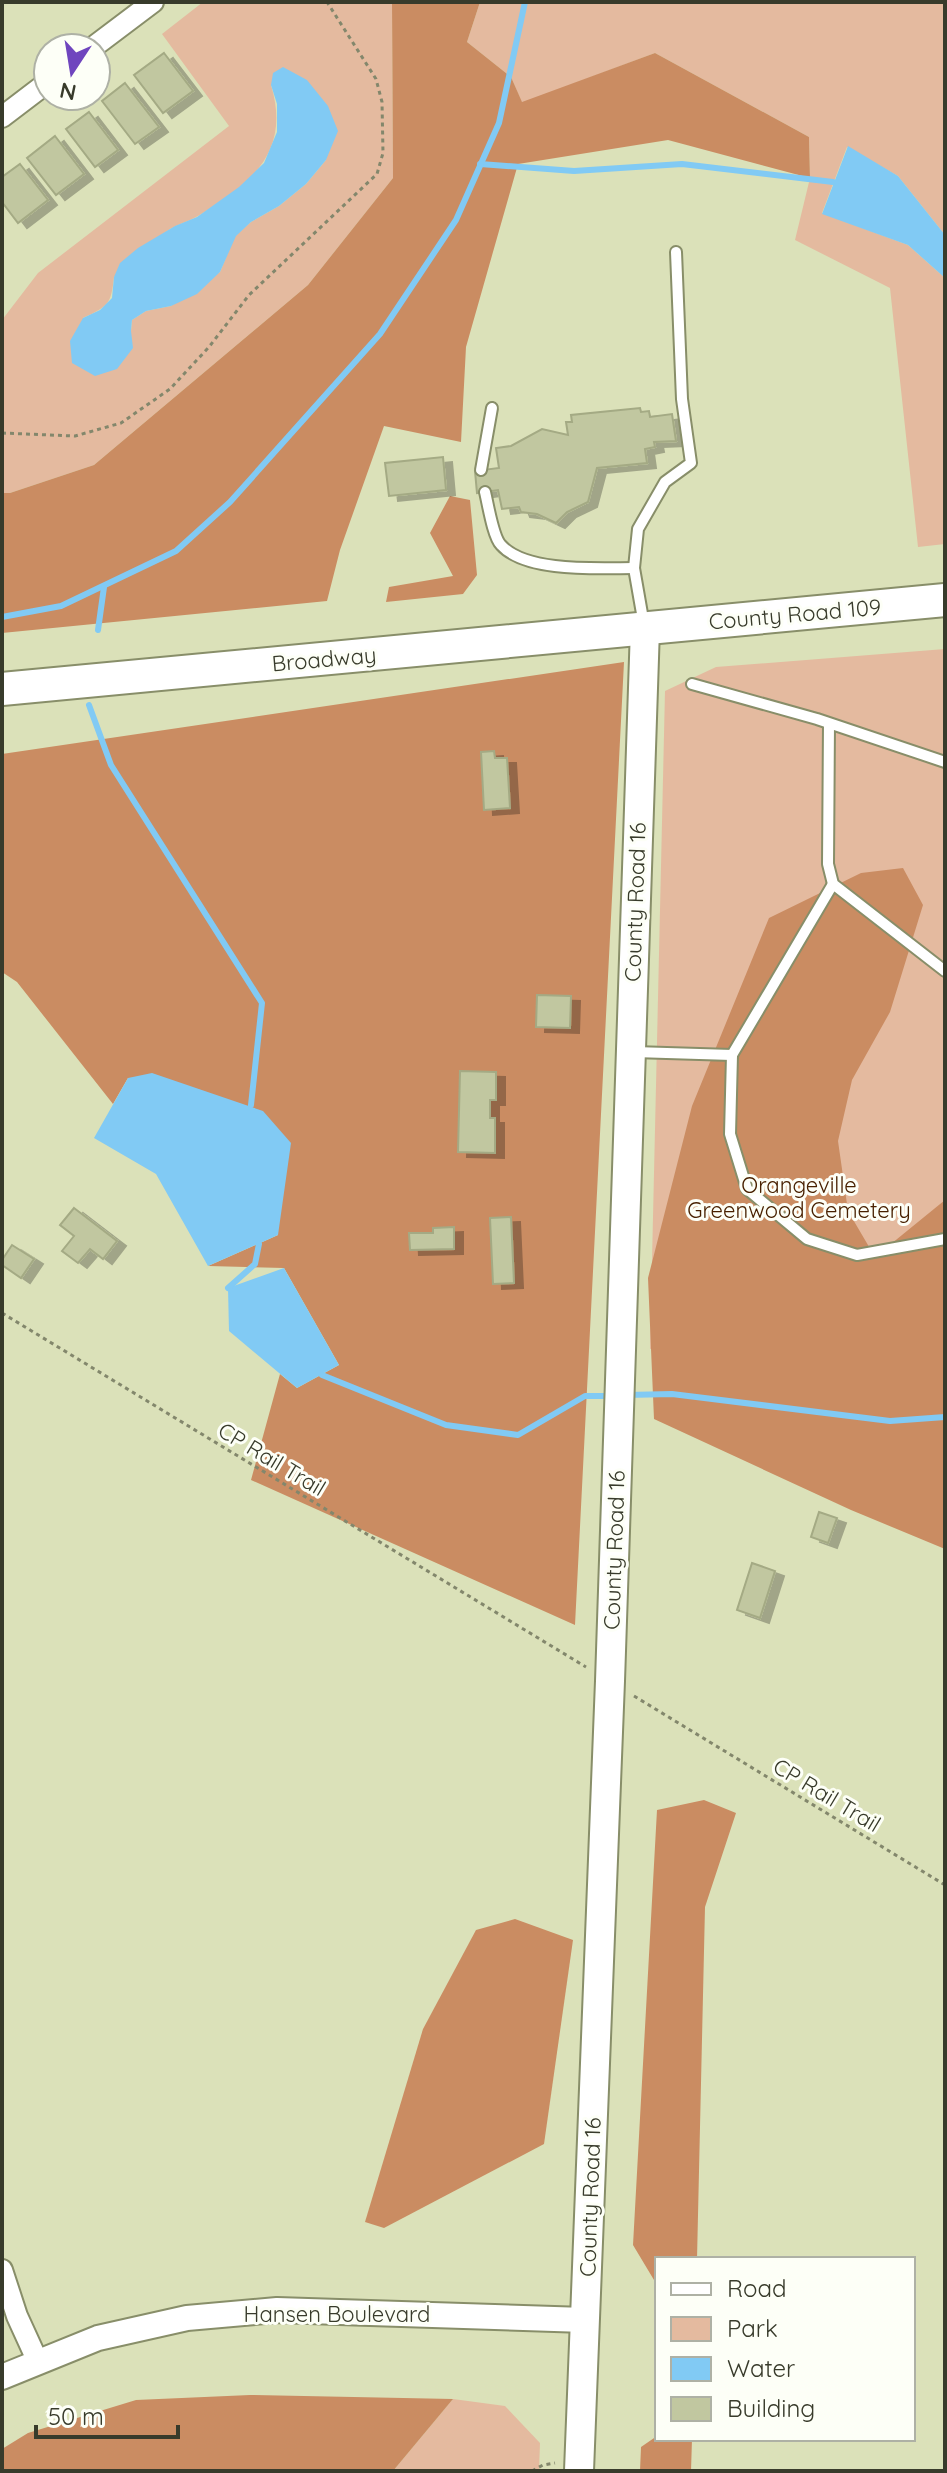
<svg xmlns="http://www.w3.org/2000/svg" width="947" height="2473" font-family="Quicksand,sans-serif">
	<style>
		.green { fill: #e4ba9f; fill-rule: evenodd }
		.forest { fill: #ca8c62 }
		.water { fill: #81caf4 }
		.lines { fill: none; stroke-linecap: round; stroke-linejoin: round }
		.stream { stroke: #81caf4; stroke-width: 6 }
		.building { fill: #c1c7a0; stroke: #a4aa84; stroke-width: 2; filter: url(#shadow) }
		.service-casing { stroke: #888e69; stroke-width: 14 }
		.minor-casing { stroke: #888e69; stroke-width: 24 }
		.tertiary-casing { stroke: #888e69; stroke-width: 28 }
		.secondary-casing { stroke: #888e69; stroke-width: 32 }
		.primary-casing { stroke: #888e69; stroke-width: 36 }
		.path { stroke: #83876c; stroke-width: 3; stroke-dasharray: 4 4; stroke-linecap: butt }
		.service { stroke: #fff; stroke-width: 10 }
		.minor { stroke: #fff; stroke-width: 20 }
		.tertiary { stroke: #fff; stroke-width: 24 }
		.secondary { stroke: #fff; stroke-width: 28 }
		.primary { stroke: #fff; stroke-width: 32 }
		.labels { text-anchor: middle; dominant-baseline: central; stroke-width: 6; stroke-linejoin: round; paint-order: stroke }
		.street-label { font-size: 22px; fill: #383b2b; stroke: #fdfff7 }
		.park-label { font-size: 22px; fill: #482000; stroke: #fdfff7 }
	</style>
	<defs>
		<filter id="shadow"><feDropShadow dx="9" dy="5" stdDeviation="0" flood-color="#0004"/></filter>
	</defs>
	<rect width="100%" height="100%" fill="#dbe1b9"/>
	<g class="green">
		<path d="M203,2h189l1,176 -85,107 -214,180 -84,28h-8v-173l36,-47 191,-147 -67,-92zM271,85l55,75 -20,24 -27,22 -28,16 -16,14 -15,36 -49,34 -25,5 -14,9 -1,11 -48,-13c26,-12 28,-14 31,-41 18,-16 36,-35 56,-48 9,-5 19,-8 28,-13 54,-32 93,-65 73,-131z"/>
		<polygon points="480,2 945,2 945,235 898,176 847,147 822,213 908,245 945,278 945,544 918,547 890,288 795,240 810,178 809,137 655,53 522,103 511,77 467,42"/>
		<polygon points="945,649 945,1338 650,1349 665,691 716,667"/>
		<polygon points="453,2399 505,2406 540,2443 539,2471 393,2471"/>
	</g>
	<g class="forest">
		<polygon points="392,2 480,2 467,42 511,77 522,102 655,53 809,137 810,178 668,140 518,164 466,347 461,442 384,426 340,550 327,601 2,633 2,493 10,493 94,465 308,285 393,178"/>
		<polygon points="450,496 470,500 477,575 463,594 386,602 389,587 453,576 430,533"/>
		<polygon points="624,662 575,1625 251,1480 280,1374 297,1388 339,1365 284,1268 208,1266 278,1235 128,1078 113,1104 17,982 2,972 2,754"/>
		<polygon points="903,868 923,905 890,1012 852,1080 838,1141 848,1211 875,1257 945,1200 945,1549 851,1510 654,1419 648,1278 692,1106 769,918 861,873"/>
		<polygon points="704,1800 736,1813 705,1907 697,2259 657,2259 657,2285 633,2245 657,1810"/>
		<polygon points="515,1919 573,1940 544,2144 384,2228 365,2222 423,2029 476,1930"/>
		<polygon points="250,2395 453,2399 393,2471 2,2471 2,2449 28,2433 136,2400"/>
		<polygon points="657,2436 657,2439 692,2439 691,2471 640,2471 641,2447"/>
	</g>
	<g class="water">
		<polygon points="283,67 307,80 328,106 338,131 326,160 306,184 279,206 251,222 236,236 220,272 197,294 171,306 146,311 132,320 131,331 133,348 117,369 95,376 72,363 70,341 83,318 100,310 112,298 114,277 120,263 138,248 175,226 197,217 239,187 264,163 277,132 277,104 271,85 273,73"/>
		<polygon points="848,146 898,176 945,235 945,278 908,245 822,214"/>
		<polygon points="152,1073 263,1111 291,1143 278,1235 208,1266 156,1174 94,1138 128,1078"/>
		<polygon points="284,1268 339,1365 297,1388 229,1331 228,1288"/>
	</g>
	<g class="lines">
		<g class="stream">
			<polyline points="480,164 574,171 682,164 833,182"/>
			<polyline points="2,617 61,606 176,551 230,502 380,334 456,220 499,123 525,2"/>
			<polyline points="98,630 104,587"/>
			<polyline points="89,705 111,765 262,1003 251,1105"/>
			<polyline points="228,1288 255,1264 259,1244"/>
			<polyline points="322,1375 446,1425 518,1435 585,1396 611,1396"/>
			<polyline points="626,1395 672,1394 890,1421 945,1417"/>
		</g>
	</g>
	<g class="building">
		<polygon points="164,53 193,91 163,113 134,75"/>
		<polygon points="125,83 159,127 135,144 102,101"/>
		<polygon points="89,112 118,150 95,167 66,129"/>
		<polygon points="55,136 84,174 56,195 27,158"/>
		<polygon points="20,164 48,200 18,223 2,202 2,177"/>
		<polygon points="640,408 641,412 649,411 650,417 672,414 676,441 654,442 655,447 645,449 647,463 597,468 588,502 567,512 556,523 537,514 521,512 519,507 502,509 498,490 477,493 475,471 499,468 496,448 511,446 542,429 568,435 566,422 572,422 571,415"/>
		<polygon points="443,457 446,490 389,496 385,463"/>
		<polygon points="494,751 495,758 507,758 510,808 484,810 481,752"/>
		<polygon points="537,995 571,996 570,1028 536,1027"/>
		<polygon points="460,1071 496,1072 496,1100 490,1100 490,1118 495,1118 495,1153 458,1152"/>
		<polygon points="74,1208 117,1241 103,1259 90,1249 78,1263 62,1251 74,1236 60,1225"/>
		<polygon points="511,1217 514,1283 493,1284 490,1218"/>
		<polygon points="454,1227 454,1249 410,1250 409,1233 433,1233 433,1228"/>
		<polygon points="12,1245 34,1259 21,1278 2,1265 2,1260"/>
		<polygon points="819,1512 837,1518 828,1543 811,1537"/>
		<polygon points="752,1563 775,1571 760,1618 737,1610"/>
	</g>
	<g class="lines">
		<g class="service-casing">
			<g id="service">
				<polyline points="481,470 492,408"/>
				<path d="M485,492c3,12 8,45 16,53 25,28 99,23 133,23"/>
				<polyline points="644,625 634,568 638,529 665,482 691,463 682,399 676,252"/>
				<polyline points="692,684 817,719 945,762"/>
				<polyline points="829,724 828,864 833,884 945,971"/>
				<polyline points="833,884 732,1055 730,1134 747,1189 807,1239 857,1255 945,1239"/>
				<polyline points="634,1052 732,1055"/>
			</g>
		</g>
		<g class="minor-casing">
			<g id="minor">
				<polyline points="92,48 153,2"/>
				<polyline points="2,117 48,82"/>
				<polyline points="2,2270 17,2316 38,2362"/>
			</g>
		</g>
		<g class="tertiary-casing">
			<polyline id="tertiary" points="2,2377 98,2338 187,2318 277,2310 585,2320"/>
		</g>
		<g class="secondary-casing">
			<polyline id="secondary" points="579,2471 610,1681 645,628"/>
		</g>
		<g class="primary-casing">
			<polyline id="primary" points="2,689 945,600"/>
		</g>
		<g class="path">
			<polyline points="2,433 75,436 121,423 170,389 209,347 249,295 377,174 383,153 382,102 376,79 327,2"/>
			<polyline points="2,1313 586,1667"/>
			<polyline points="634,1696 945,1885"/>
			<polyline points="532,2471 543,2465 555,2463"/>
		</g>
		<use href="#service" class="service"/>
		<use href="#minor" class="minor"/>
		<use href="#tertiary" class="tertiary"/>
		<use href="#secondary" class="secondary"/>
		<use href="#primary" class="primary"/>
	</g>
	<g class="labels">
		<g class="street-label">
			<text transform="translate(795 614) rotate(-5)">County Road 109</text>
			<text transform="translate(324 659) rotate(-5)">Broadway</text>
			<text transform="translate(635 902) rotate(-88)">County Road 16</text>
			<text transform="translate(272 1459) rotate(31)">CP Rail Trail</text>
			<text transform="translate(614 1550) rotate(-88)">County Road 16</text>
			<text transform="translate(827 1795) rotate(31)">CP Rail Trail</text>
			<text transform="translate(590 2197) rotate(-88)">County Road 16</text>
			<text x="337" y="2314">Hansen Boulevard</text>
		</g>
		<g class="park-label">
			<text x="799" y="1185">Orangeville<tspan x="799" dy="25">Greenwood Cemetery</tspan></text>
		</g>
	</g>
	<rect width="947" height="2473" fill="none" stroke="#383b2b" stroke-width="8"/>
	<rect x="655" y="2257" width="260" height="184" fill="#fdfff7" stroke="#aeb1a5" stroke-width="2"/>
	<rect x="671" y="2283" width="40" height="12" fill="#ffffff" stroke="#aeb1a5" stroke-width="2"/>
	<text x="727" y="2297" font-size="24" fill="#383b2b">Road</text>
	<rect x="671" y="2317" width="40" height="24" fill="#e4ba9f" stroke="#aeb1a5" stroke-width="2"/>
	<text x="727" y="2337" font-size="24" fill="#383b2b">Park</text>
	<rect x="671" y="2357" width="40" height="24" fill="#81caf4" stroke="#aeb1a5" stroke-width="2"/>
	<text x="727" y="2377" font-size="24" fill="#383b2b">Water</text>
	<rect x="671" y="2397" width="40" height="24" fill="#c1c7a0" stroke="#aeb1a5" stroke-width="2"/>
	<text x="727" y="2417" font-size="24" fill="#383b2b">Building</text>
	<g transform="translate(72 72) rotate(192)"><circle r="38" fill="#fdfff7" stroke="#aeb1a5" stroke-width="2"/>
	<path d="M0-6L14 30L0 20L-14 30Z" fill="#6f45be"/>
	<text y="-12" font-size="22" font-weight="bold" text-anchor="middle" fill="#383b2b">N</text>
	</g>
	<path d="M36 2425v12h142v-12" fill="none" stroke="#383b2b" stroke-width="4"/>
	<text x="48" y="2425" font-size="24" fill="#383b2b" stroke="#fdfff7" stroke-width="6" paint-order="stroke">50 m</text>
</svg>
